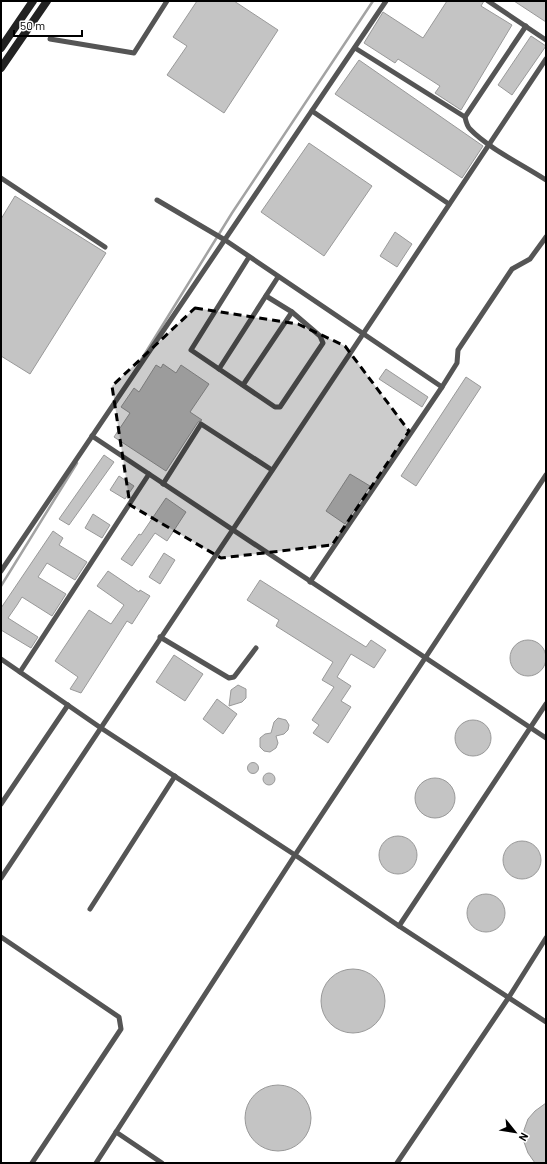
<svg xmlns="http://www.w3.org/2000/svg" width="547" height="1164" font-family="Barlow,sans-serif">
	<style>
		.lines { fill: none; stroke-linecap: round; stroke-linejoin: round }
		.stream { stroke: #a3a3a3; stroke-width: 2.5 }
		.building { fill: #c4c4c4; stroke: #999 }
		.lane { stroke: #555; stroke-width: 5 }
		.secondary { stroke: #222; stroke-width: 8 }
		.marked { fill: #000; fill-opacity: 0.2; stroke: #000; stroke-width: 3; stroke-dasharray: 8 5; stroke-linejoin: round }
	</style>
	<rect width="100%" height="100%" fill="#fff"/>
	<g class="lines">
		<g class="stream">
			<polyline points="141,360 232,213 373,1"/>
			<polyline points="1,586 77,463"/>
		</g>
	</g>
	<g class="building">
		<polygon points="197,1 234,1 278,30 224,113 167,75 187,46 173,37"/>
		<polygon points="447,1 484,1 481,6 512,25 461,110 435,93 440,86 398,59 395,63 364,43 383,12 423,38"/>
		<polygon points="514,1 546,1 546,22"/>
		<polygon points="531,36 546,46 512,95 498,85"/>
		<polygon points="359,60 483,146 462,178 335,94"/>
		<polygon points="309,143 372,186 324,256 261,212"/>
		<polygon points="15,196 106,253 30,374 1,356 1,219"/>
		<polygon points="395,232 412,244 397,267 380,256"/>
		<polygon points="163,364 176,373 181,365 209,384 190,412 202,420 198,422 166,471 114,437 130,413 121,407 134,388 139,392 156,365 161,368"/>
		<polygon points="386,369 428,397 422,407 379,379"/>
		<polygon points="466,377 481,387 416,486 401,476"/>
		<polygon points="104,455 114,462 69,525 59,519"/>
		<polygon points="350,474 370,486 345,524 326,511"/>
		<polygon points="119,476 134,486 125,499 110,490"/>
		<polygon points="166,498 186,512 167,541 155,533 132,566 121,559 139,534 141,535"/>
		<polygon points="93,514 110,525 102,538 85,528"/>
		<polygon points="53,531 63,538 59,545 87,562 75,580 47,563 38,577 66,594 52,616 22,597 17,605 8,618 38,637 31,648 1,630 1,608"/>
		<polygon points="164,553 175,560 160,584 149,577"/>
		<polygon points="108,571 139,592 140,590 150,596 132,624 127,621 81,693 70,689 78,677 55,661 89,610 111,624 124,605 97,586"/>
		<polygon points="260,580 366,647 371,640 386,650 374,668 351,654 337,677 351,686 341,701 351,707 328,743 313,733 319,725 312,720 334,687 322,680 333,662 276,626 279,620 247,600"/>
		<circle cx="528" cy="658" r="18"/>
		<polygon points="174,655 203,674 185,701 156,682"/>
		<polygon points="238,685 246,689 246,698 242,702 229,706 231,690"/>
		<polygon points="217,699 237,714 223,734 203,719"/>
		<polygon points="278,718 286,720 289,725 288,730 284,734 276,736 278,743 276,748 270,752 264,751 260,747 260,738 265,734 271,733 274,722"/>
		<circle cx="473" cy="738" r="18"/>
		<circle cx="253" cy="768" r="5.5"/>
		<circle cx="269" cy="779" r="6"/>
		<circle cx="435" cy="798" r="20"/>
		<circle cx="398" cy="855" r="19"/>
		<circle cx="522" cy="860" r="19"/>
		<circle cx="486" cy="913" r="19"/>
		<circle cx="353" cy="1001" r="32"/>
		<circle cx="278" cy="1118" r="33"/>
		<polygon points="546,1103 546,1163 535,1163 528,1153 524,1142 524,1130 528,1119 535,1111"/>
	</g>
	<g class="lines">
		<g class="lane">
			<polyline points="488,1 546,40"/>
			<path d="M526,26l-61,91c1,5 2,9 5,12 18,19 53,36 76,51"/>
			<polyline points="50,39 134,53 167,1"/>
			<polyline points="355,48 465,117"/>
			<polyline points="312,111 449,204"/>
			<polyline points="1,178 105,247"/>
			<polyline points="157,200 225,240 442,387"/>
			<polyline points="278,277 219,369 275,407 280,407 323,343 320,336 292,312"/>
			<polyline points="219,369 191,350 249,257"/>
			<polyline points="243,385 292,312 266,296"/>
			<polyline points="92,436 149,474"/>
			<polyline points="163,484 201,424 272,470"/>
			<polyline points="1,571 386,1"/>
			<polyline points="310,582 442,387 457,363 458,350 512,269 530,259 546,237"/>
			<polyline points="160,637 229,678 234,677 256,648"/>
			<polyline points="1,659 101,728 295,855 399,926 546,1022"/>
			<polyline points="20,672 149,474 546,738"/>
			<polyline points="1,804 68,705"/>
			<polyline points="1,878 546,59"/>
			<polyline points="90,909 175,776"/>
			<polyline points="399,926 546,704"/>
			<polyline points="1,937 119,1017 121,1029 32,1163"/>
			<polyline points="116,1132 162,1163"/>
			<polyline points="96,1163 295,855 546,475"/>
			<polyline points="397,1163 509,997 546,938"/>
		</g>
		<g class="secondary">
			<polyline points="1,48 33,1"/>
			<polyline points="1,68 47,1"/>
		</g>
	</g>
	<path class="marked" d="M195,308l103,16 47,22 64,85 -77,114 -111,13 -91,-53 -18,-119z"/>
	<rect width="547" height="1164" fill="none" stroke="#000000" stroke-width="4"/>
	<g transform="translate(515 1132) rotate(120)" stroke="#ffffff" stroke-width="3" paint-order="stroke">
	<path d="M0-3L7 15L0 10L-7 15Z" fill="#000000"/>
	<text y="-6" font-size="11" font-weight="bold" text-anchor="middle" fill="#000000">N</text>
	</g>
	<path d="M14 30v6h68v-6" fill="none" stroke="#000000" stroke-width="2"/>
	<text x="20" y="30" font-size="12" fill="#000000" stroke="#ffffff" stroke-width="3" paint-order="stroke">50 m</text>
</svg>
